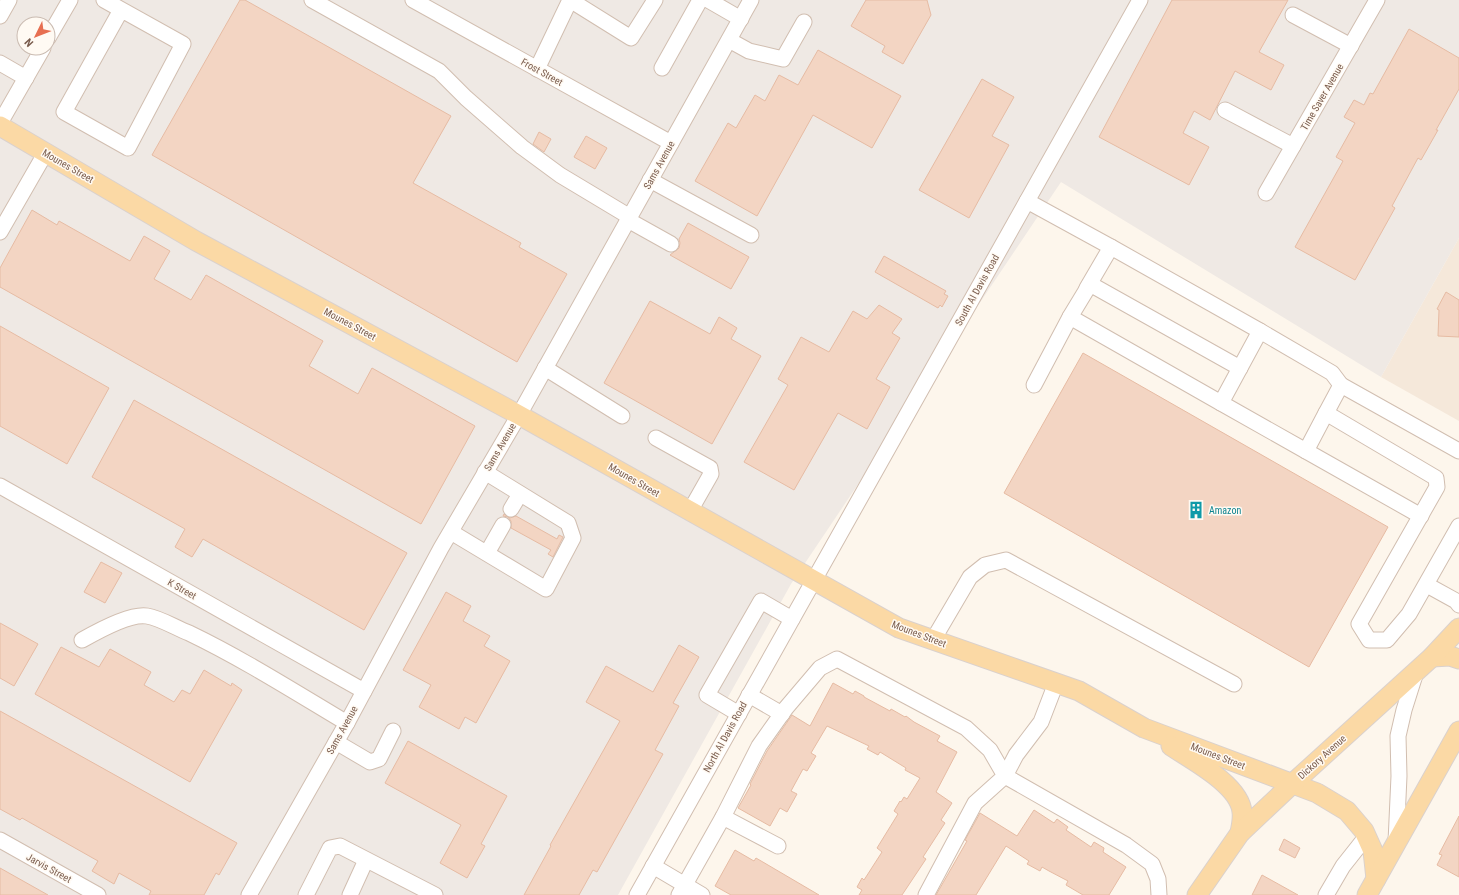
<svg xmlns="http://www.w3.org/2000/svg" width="1459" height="895" font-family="'Roboto Condensed',sans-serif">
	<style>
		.residential { fill: #f5e8da }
		.industrial { fill: #efe9e4; fill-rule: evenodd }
		.building { fill: #f3d5c3; stroke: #e6bba3 }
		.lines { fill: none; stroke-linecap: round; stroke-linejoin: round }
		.minor-casing { stroke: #d1beb0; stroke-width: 17 }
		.major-casing { stroke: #dad1cd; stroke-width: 21 }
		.minor { stroke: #fff; stroke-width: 15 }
		.major { stroke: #fbd9a5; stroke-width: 19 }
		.labels { text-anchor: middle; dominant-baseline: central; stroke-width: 3; stroke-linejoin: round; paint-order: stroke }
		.street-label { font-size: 10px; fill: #7a5c4d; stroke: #fffaf3 }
		.culture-label { font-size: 10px; fill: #0d838f; stroke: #fffaf3; text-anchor: start }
	</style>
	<rect width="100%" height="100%" fill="#fdf6ec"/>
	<polygon class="residential" points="1459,238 1459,421 1381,377"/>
	<path class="industrial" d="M0,0h1459v238l-78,139 -320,-195 -270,402 -173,311h-618zM24,24h24v24h-24z"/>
	<g class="building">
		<polygon points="240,0 245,0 451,116 413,183 521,243 519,247 567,274 517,362 152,155"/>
		<polygon points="866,0 927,0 931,15 903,64 882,52 885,46 851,26"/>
		<polygon points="1172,0 1288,0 1259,52 1284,65 1271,90 1235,71 1210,120 1194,111 1183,133 1209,147 1189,185 1099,137"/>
		<polygon points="1409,29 1459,58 1459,89 1436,130 1438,130 1421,160 1418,158 1392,206 1395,208 1355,280 1295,247 1343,161 1336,157 1355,123 1344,117 1354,100 1364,105 1370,93 1373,94"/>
		<polygon points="818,50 901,96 872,148 813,115 757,216 695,181 728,123 736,128 755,95 765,101 779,75 798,85"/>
		<polygon points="982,79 1014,97 992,136 1009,145 969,218 919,190"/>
		<polygon points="539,132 551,139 544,152 533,144"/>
		<polygon points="586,136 607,148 595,169 574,157"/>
		<polygon points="32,210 57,225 59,221 130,261 144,236 170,251 154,279 191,300 206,275 323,341 309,366 358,394 372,368 475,426 421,524 0,287 0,268"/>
		<polygon points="688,223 749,257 731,289 670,255 679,248 680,243 679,239"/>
		<polygon points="884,256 946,291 944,294 948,296 942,307 940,305 938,308 875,272"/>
		<polygon points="1446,292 1459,300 1459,337 1438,336 1439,310 1437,309"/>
		<polygon points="650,301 710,334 719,317 737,328 731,339 761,356 712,444 604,383"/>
		<polygon points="879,305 902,319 892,333 900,338 876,379 890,387 867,429 838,413 794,490 744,462 788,385 778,379 801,337 829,352 853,311 867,319"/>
		<polygon points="0,326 109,388 67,464 0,426"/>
		<polygon points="1083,353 1388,527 1309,667 1004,493"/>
		<polygon points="134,400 407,553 364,630 203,539 192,557 185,553 175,547 185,529 92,477"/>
		<polygon points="504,514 510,518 516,516 557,539 559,535 563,537 553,557 548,554 551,550 511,528 511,521 508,517 503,516"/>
		<polygon points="101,562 122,573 105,603 84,592"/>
		<polygon points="446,592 471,606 463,621 490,636 484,646 510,661 476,723 465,717 459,729 419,707 431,685 403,670"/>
		<polygon points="0,623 38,644 14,686 0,678"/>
		<polygon points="679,645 699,657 673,703 679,706 655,750 663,754 597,872 593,870 579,895 524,895 551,846 550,845 620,721 586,702 606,666 653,692"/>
		<polygon points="61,647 99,667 110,649 151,672 144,685 174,702 182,690 190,694 204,670 231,686 232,683 242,690 190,782 35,694"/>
		<polygon points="833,683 853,694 855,691 864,696 864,697 890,711 891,709 905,717 906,716 914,722 940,736 937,741 957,752 936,792 952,803 941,820 945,823 923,857 926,859 902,895 859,895 862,890 857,887 862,878 864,880 882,852 877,848 898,814 894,811 900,801 901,802 904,797 907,799 920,778 905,770 906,768 880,752 878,755 867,749 869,746 827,726 811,753 816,756 807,771 803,769 791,791 797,794 787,812 780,808 770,826 738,808 751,785 750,784 767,751 792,715 810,726"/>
		<polygon points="0,711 237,843 219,875 216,873 204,895 149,895 151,891 119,873 114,884 92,871 98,861 22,818 20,820 0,809"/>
		<polygon points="408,741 507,796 481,844 485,846 467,878 440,863 461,825 385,783"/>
		<polygon points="1034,810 1054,823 1057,819 1068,827 1066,830 1091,847 1094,842 1104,848 1103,852 1126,867 1109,895 1083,895 1066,885 1068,881 1049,871 1042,867 1040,871 1027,864 1029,861 1006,846 976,895 936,895 967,841 965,840 980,813 1017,836"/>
		<polygon points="1459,816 1459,877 1437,865 1442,855 1439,854"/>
		<polygon points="1284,839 1300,848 1295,858 1279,850"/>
		<polygon points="735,850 754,861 756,858 819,895 731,895 715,886"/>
		<polygon points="0,868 48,895 0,895"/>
		<polygon points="1262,875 1298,895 1252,895"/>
	</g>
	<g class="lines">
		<g class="minor-casing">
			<g id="minor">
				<polyline points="104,0 183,44 128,148 64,112 121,10"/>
				<polyline points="312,0 439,71 466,98 522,147 560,175 630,217"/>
				<polyline points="413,0 671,143"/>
				<polyline points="570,0 631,38 655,0"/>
				<polyline points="708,0 741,19"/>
				<polyline points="1293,15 1351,46"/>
				<polyline points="0,16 9,0"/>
				<polyline points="48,38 70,0"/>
				<polyline points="729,40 749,51 783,59 804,22"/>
				<polyline points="0,63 26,78"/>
				<polyline points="662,68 700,0"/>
				<polyline points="537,69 570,0"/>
				<polyline points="1225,110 1293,146"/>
				<polyline points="0,123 43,48"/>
				<polyline points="650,180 751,235"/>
				<polyline points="1266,193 1377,0"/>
				<polyline points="1027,201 1111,247"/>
				<polyline points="628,220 671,244"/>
				<polyline points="0,232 46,152"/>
				<polyline points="1087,288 1111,247 1260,331 1221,403 1306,451 1326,413 1436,478 1437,487 1359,624 1369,640 1387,640 1409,614 1459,526"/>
				<polyline points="1070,317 1221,403"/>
				<polyline points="1260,331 1332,373 1341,385"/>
				<polyline points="545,368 622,416"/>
				<polyline points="1034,385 1070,317 1090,284 1240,368"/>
				<polyline points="1326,413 1341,385 1459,451"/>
				<polyline points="656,438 710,468 711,474 690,511"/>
				<polyline points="1306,451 1421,516"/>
				<polyline points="0,486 364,691"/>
				<polyline points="511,509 520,494"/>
				<polyline points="451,532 546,589 573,538 568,523 485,472"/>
				<polyline points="487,553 503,525"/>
				<polyline points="1427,585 1456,601 1459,605"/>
				<path d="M82,640c14,-8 48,-27 65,-24 13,2 29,12 42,17 54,26 106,59 158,90"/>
				<polyline points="933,640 970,577 985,565 1006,560 1234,684"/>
				<polyline points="1056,683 1041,722 1016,755 1005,776 1126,845 1152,864 1158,879 1159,895"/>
				<polyline points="749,695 782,714"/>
				<polyline points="739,714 707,695 761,601 792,619"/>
				<polyline points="336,742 370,762 379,759 393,731"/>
				<polyline points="723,817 778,846"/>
				<polyline points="0,840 98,895"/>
				<polyline points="1396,842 1399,776 1398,736 1404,710 1416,672"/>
				<polyline points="653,866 702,895"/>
				<polyline points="249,895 348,721 441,548 519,415 751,0"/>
				<polyline points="306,895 330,848 340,846 435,895"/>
				<polyline points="350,895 366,860"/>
				<polyline points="637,895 1140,0"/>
				<polyline points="679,895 723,817 759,746 786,708 820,668 837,659 966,728 990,750 1005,776 975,803 926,895"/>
				<polyline points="1326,895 1343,866 1366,837"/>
			</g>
		</g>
		<g class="major-casing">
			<g id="major">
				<polyline points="0,126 196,241 519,415 899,628 1079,691 1144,728 1317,793 1347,811 1364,831 1373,851 1376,879"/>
				<polyline points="1432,657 1450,656 1459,659"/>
				<path d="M1171,746c21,14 69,39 71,66 1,7 -1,15 -2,21"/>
				<polyline points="1197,895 1240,833 1292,784 1432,657 1459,628"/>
				<polyline points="1367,895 1459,731"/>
			</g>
		</g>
		<use href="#minor" class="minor"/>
		<use href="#major" class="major"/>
	</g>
	<defs>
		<g id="building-bare" transform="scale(1.38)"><path d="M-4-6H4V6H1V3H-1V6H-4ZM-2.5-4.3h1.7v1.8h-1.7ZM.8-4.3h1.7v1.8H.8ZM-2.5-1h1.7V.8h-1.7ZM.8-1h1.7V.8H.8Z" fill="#0f9aa8" stroke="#fffaf3" stroke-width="2.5" paint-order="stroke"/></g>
	</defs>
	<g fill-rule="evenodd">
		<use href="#building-bare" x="1196" y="510"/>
	</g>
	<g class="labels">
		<g class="street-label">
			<text transform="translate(542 72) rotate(29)">Frost Street</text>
			<text transform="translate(1322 97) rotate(-60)">Time Saver Avenue</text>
			<text transform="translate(659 165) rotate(-61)">Sams Avenue</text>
			<text transform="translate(68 166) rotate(30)">Mounes Street</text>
			<text transform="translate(977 290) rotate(-61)">South Al Davis Road</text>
			<text transform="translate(350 324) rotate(28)">Mounes Street</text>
			<text transform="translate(500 447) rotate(-60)">Sams Avenue</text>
			<text transform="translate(634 480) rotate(30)">Mounes Street</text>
			<text transform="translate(182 589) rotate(29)">K Street</text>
			<text transform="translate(919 634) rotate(21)">Mounes Street</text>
			<text transform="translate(342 730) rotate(-61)">Sams Avenue</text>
			<text transform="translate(725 737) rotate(-61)">North Al Davis Road</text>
			<text transform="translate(1218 756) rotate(21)">Mounes Street</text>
			<text transform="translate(1322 757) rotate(-42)">Dickory Avenue</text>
			<text transform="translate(49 868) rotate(29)">Jarvis Street</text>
		</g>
		<g class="culture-label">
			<text x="1209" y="510">Amazon</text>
		</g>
	</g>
	<g transform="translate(36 36) rotate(227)"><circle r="19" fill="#fffaf3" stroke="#cabbb1"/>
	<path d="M0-3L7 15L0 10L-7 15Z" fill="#e76f51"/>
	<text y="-6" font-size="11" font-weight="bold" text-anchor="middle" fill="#7a5c4d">N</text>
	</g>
</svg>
